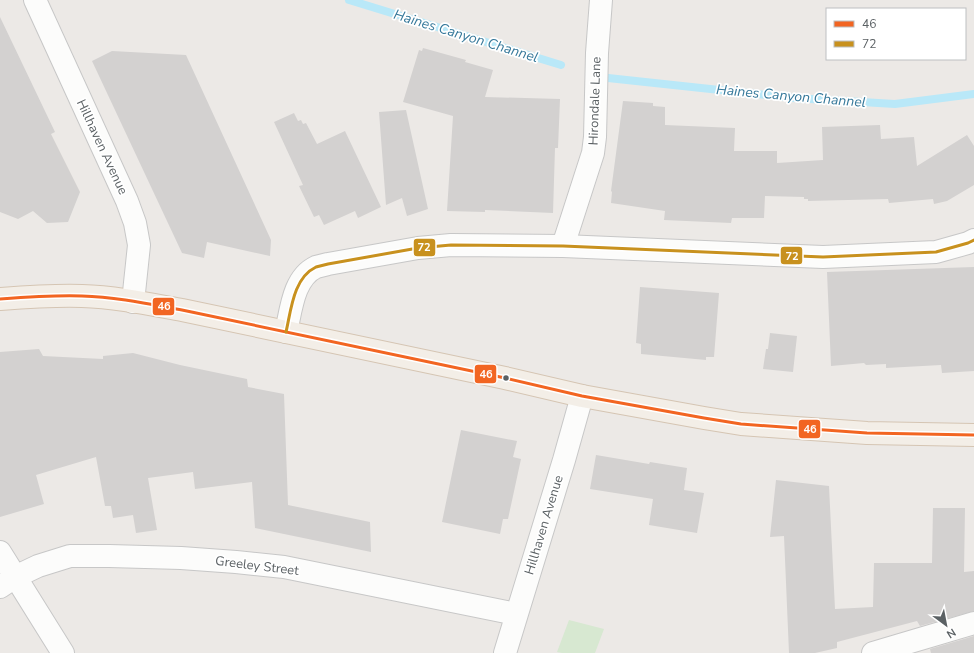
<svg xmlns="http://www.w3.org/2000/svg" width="974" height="653" font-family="'Nunito Sans',sans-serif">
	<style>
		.green { fill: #d7e8d1 }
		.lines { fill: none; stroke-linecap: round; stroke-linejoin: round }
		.stream { stroke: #b9e8f8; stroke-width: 8 }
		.building { fill: #d3d1d0 }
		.minor-casing { stroke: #c7c7c7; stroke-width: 24 }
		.major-casing { stroke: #d5c5b3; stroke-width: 24 }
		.minor { stroke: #fcfcfb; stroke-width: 22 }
		.major { stroke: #f3eee7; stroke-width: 22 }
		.bus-1-casing { stroke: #fff; stroke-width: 6 }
		.bus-2-casing { stroke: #fff; stroke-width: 6 }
		.bus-1 { stroke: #f26522; stroke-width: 3 }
		.bus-2 { stroke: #c8911e; stroke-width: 3 }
		.bus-dot { fill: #5b6164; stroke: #fff; stroke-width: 1.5 }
		.labels { text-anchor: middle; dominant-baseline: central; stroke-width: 3.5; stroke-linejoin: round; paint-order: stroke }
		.street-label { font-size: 13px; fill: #5b6164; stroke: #fff }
		.water-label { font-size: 14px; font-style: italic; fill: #35789a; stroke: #fff }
		.line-badge { stroke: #fff; stroke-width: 1.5 }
		.badge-label { font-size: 11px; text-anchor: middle; font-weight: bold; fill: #fff }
	</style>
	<rect width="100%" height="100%" fill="#ece9e6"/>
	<polygon class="green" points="569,620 604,629 595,653 562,653 557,652"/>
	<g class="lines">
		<g class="stream">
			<polyline points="349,0 561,65"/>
			<polyline points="608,78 794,98 895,104 974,94"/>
		</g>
	</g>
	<g class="building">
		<polygon points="0,17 55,132 51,134 80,192 68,222 47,223 33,211 18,219 0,212"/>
		<polygon points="423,48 466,60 465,62 493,70 485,97 560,99 558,148 555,148 553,213 485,210 485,212 447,211 453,116 403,102 419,50 422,51"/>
		<polygon points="112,51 186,55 271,240 270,256 207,242 204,258 182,253 92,61"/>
		<polygon points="623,101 653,103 653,106 665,107 665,125 735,128 734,151 777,151 777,163 823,160 822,127 880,125 881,139 914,137 917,166 967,135 974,146 974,185 947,201 934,204 933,199 889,203 888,199 808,201 808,199 804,199 804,197 765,196 764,218 732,218 731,223 664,220 665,211 611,203 612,192 611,191"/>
		<polygon points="406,110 428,209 407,216 402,198 386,205 379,112"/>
		<polygon points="294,113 298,121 301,120 303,124 306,123 317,144 345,131 381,207 358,218 355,211 324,225 319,215 314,217 299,186 303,185 274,122"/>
		<polygon points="974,267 974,371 942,373 941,365 886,368 886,364 866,365 864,363 831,366 827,272"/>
		<polygon points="640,287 719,293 714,357 706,357 706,360 641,354 641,344 636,343"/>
		<polygon points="770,333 797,336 793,372 763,369 766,349 768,349"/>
		<polygon points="39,349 43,356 103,359 103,356 133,353 180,365 247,379 248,387 284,394 288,505 370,522 371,552 255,528 252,482 195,489 193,472 148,478 157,530 136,533 133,515 113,518 111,506 105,506 96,457 36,475 44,504 0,517 0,352"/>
		<polygon points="461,430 517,441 513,457 521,459 508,519 503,519 500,534 442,522"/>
		<polygon points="596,455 649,464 650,462 687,468 684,490 704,493 697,533 649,525 653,499 590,489"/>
		<polygon points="776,480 829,486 835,609 873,607 874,563 932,563 933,508 965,508 964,572 974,571 974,611 920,626 917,621 837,642 837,648 815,653 789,653 784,536 770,537"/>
		<polygon points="974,636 974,653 931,653 930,649"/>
	</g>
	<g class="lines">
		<g class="minor-casing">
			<g id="minor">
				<polyline points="35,0 127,201 135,223 139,245 133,302"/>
				<polyline points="563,246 593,153 595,137 597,53 601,0"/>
				<path d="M286,332c5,-21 7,-54 30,-65 4,-1 8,-2 12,-3l90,-16 33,-3 112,1 260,11 113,-5 32,-9 6,-3"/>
				<polyline points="0,552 63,653"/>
				<polyline points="0,587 15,577 38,566 70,556 109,556 181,558 236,562 284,567 516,614"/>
				<polyline points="505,653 564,460 582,396"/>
				<polyline points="873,653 974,623"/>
			</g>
		</g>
		<g class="major-casing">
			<path id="major" d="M0,299c27,-2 55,-4 82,-3 34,1 67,8 100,14l323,68 77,18 122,22 37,6 126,9 107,2"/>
		</g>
		<use href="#minor" class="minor"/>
		<use href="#major" class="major"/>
		<g class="bus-1-casing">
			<path id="bus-1" d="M0,299c27,-2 55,-4 82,-3 34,1 67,8 100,14l323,68 77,18 122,22 37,6 126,9 107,2"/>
		</g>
		<g class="bus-2-casing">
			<path id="bus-2" d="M286,332c5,-21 7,-54 30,-65 4,-1 8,-2 12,-3l90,-16 33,-3 112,1 260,11 113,-5 32,-9 6,-3"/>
		</g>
		<use href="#bus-1" class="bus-1"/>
		<use href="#bus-2" class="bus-2"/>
	</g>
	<circle class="bus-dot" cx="506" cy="378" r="3.5"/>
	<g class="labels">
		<g class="street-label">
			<text transform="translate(595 101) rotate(-88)">Hirondale Lane</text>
			<text transform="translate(102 147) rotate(65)">Hillhaven Avenue</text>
			<text transform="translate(544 525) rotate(-73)">Hillhaven Avenue</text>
			<text transform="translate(257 566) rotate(7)">Greeley Street</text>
		</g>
		<g class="water-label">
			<text transform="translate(466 36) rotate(17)">Haines Canyon Channel</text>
			<text transform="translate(791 96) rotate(5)">Haines Canyon Channel</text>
		</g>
	</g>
	<g class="line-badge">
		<rect x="413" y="238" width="23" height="19" rx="4" fill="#c8911e"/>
		<rect x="780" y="246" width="23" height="19" rx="4" fill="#c8911e"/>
		<rect x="152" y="297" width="23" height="19" rx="4" fill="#f26522"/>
		<rect x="474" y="364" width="23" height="20" rx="4" fill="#f26522"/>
		<rect x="798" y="419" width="23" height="20" rx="4" fill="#f26522"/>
	</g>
	<g class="badge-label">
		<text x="424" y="251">72</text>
		<text x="792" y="260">72</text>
		<text x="164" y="310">46</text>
		<text x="486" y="378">46</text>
		<text x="810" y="433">46</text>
	</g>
	<rect x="826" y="8" width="140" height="52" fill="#ffffff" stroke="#bdc0c1"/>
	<rect x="834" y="21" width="20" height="6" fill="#f26522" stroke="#bdc0c1"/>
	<text x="862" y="28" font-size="12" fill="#5b6164">46</text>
	<rect x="834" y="41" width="20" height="6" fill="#c8911e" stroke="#bdc0c1"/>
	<text x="862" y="48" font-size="12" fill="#5b6164">72</text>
	<g transform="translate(946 625) rotate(148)" stroke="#ffffff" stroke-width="3" paint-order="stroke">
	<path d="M0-3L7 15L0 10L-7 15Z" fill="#5b6164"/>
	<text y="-6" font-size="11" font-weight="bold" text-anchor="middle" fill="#5b6164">N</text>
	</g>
</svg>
